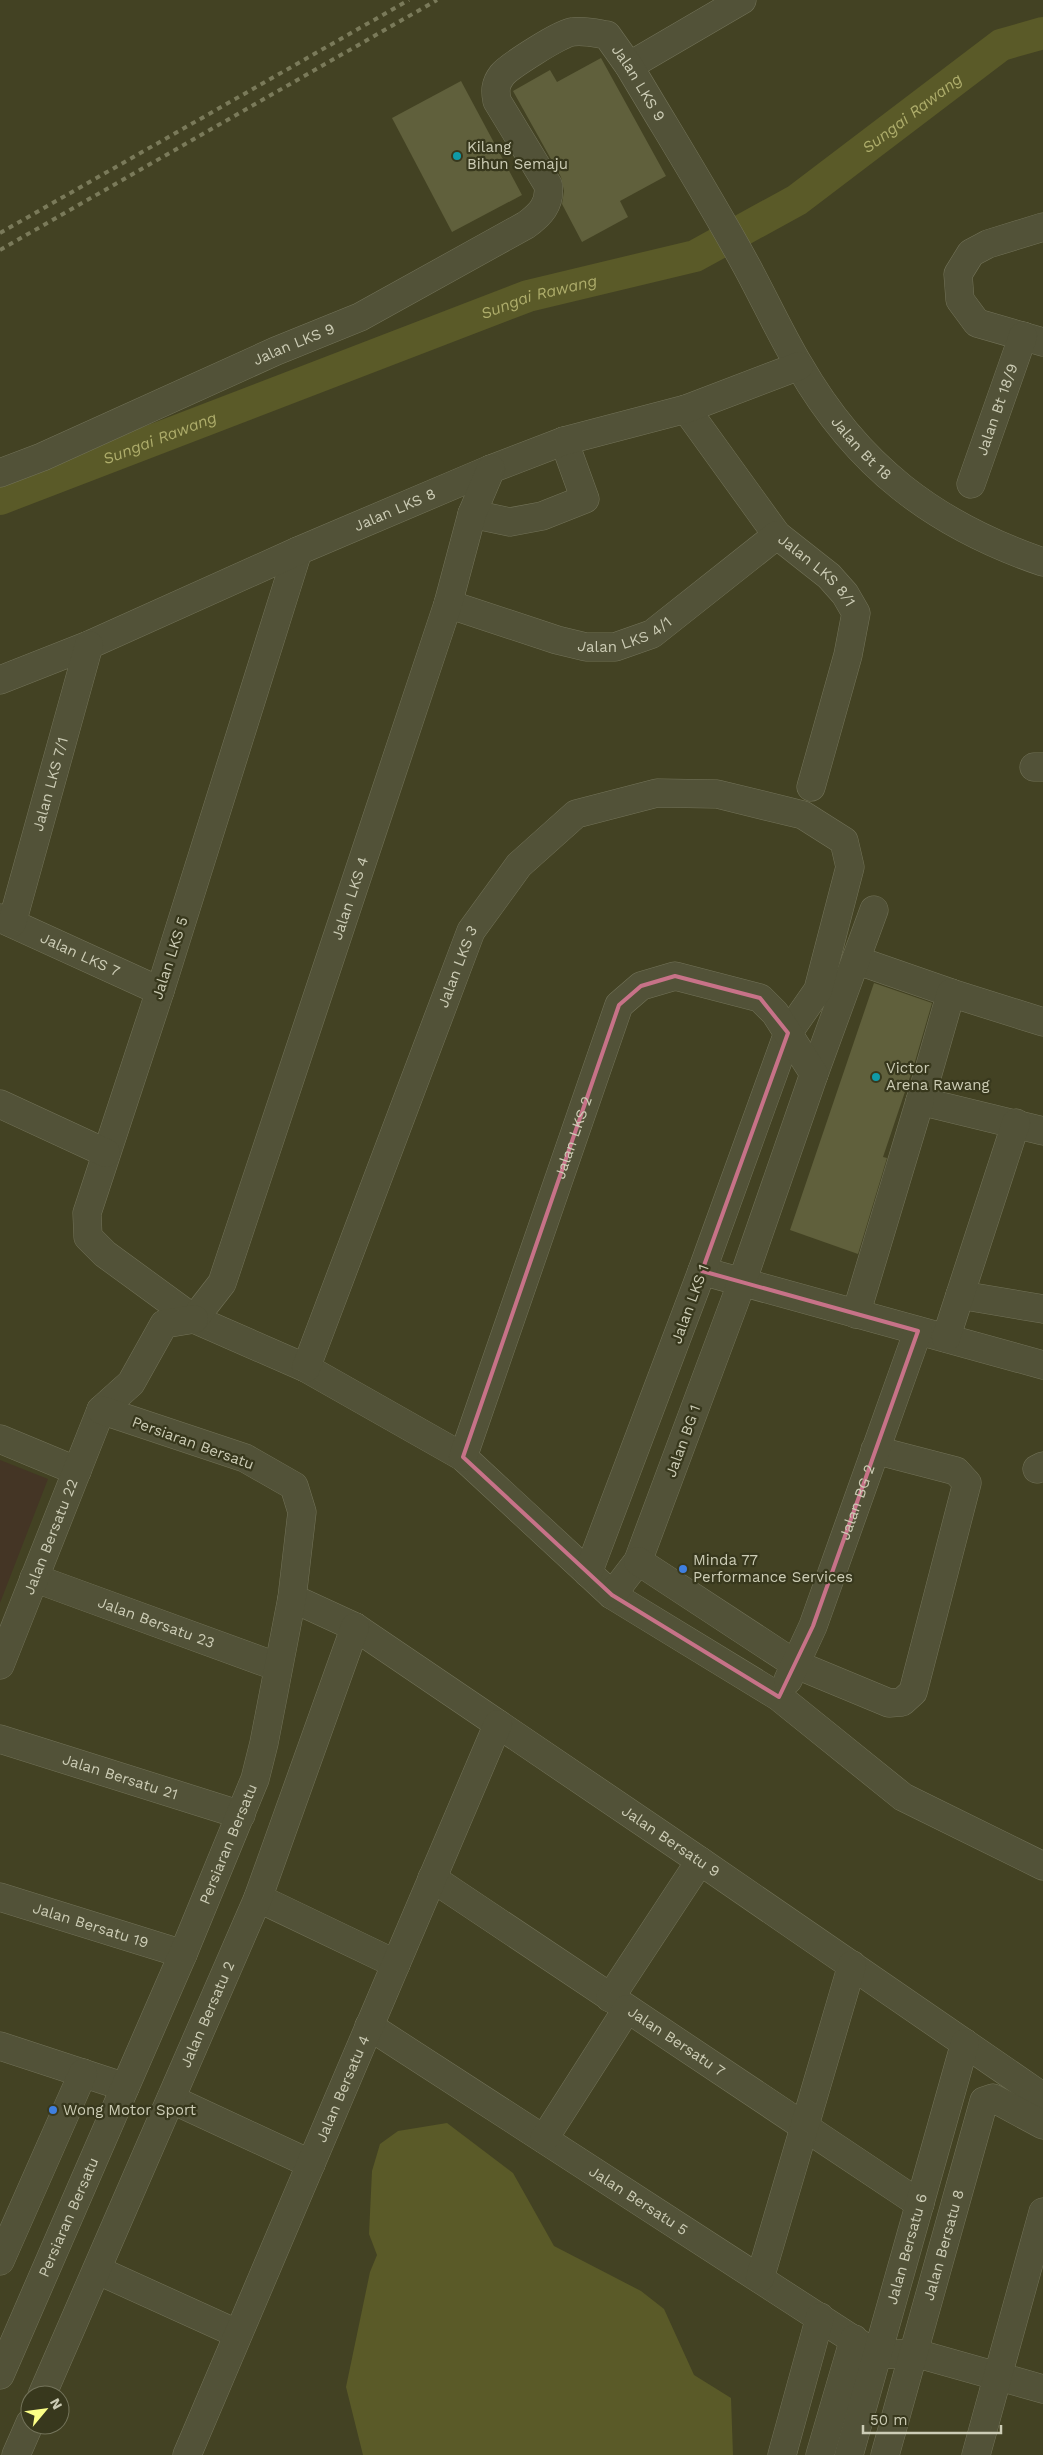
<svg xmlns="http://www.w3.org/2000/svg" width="1043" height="2455" font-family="'Work Sans',sans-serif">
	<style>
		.green { fill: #443525 }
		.water { fill: #5a5a28 }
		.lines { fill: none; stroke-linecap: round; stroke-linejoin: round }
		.river { stroke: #5a5a28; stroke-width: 32 }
		.building { fill: #60603c }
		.minor-casing { stroke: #737359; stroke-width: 29 }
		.minor { stroke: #525238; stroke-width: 28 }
		.rail { stroke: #7a7a5a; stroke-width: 4; stroke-dasharray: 5 5; stroke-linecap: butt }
		.marked { fill: none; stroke: #c77288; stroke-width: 4; stroke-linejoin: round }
		.culture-dot { fill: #0f9aa8; stroke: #38381d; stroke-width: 2 }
		.shop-dot { fill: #3f7fe0; stroke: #38381d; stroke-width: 2 }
		.labels { text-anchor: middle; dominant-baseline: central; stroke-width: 4.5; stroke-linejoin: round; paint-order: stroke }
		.street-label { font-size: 15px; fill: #ccccb5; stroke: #38381d }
		.poi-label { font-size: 15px; fill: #ccccb5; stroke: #38381d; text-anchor: start }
		.water-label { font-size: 16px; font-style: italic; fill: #aead6b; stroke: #38381d }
	</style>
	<rect width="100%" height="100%" fill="#434223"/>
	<polygon class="green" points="0,1460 48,1479 0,1603"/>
	<polygon class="water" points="447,2123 513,2173 554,2246 641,2291 664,2309 694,2375 731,2398 733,2455 363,2455 346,2387 370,2272 377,2255 369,2234 372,2171 380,2144 398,2131"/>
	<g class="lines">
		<path class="river" id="s1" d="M0,499l528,-203 167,-40 102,-56 204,-155 42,-12"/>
	</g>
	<g class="building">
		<polygon points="601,58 666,176 620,201 628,217 582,242 562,204 564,191 561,177 513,91 550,70 557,82"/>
		<polygon points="461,81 522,195 452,232 392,118"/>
		<polygon points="874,983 932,1003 914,1065 883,1157 887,1158 858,1254 790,1230"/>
	</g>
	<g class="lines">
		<g class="minor-casing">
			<g id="minor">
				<polyline points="629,66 742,0"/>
				<polyline points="1043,227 988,244 971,253 958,274 960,300 977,323 1043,342"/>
				<path id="s2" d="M686,409l91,126 52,41 16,18 11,19 -8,42 -37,132"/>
				<path id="s3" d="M0,473l42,-16 234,-106 84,-34 166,-92c14,-10 25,-21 22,-40l-51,-84c-2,-10 -2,-17 5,-26 6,-8 59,-42 70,-43 11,-2 23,1 35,3l22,31c39,66 80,131 117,199 18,33 34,68 53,100 58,101 135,160 244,197"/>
				<path id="s4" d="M971,484l52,-148"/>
				<polyline points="472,514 510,522 542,516 585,499 564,441"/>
				<polyline points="298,551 160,991 87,1213 88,1237 105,1254 194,1319 306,1368 463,1457 612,1595 779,1697 903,1797 1043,1866"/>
				<path id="s5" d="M448,604l109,36 29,7h29l37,-13 125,-99"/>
				<path id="s6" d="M0,680l89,-35 209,-94 193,-82 73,-28 122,-32 113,-43"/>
				<polyline points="1034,767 1043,767"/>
				<path id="s7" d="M0,918l160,73"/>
				<path id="s8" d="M12,923l77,-278"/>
				<polyline points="856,960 951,993"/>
				<polyline points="1043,1022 951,993 920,1101 1043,1131"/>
				<polyline points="814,1074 874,910"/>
				<polyline points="0,1104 106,1153"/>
				<polyline points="702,1271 1043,1365"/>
				<polyline points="960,1295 1043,1309"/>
				<polyline points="856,1314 920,1101"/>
				<path id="s9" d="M194,1319l28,-36 226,-679 24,-90 19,-45"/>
				<polyline points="946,1338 1016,1123"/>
				<path id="s10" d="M306,1368l165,-437 48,-66 57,-51 81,-21 60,1 86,21 41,26 6,26 -32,123 -30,43 -86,238 -114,302"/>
				<polyline points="0,1439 77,1471"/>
				<path id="s11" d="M463,1457l156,-452 22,-19 34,-10 85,22 15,15 39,61 -72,208 -104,279 -26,34"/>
				<polyline points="1037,1469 1043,1466"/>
				<polyline points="638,1561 795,1664 889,1703 902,1702 913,1692 967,1483 956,1471 875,1450"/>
				<path id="s12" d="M34,1578l244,89"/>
				<path id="s13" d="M292,1598l63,29 345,234 343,236"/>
				<path id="s14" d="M0,1665l101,-255 30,-27 33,-59 30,-5"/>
				<path id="s15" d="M788,1680l25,-54 105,-295"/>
				<path id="s16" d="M0,1739l241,76"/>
				<path id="s17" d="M432,1878l488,326"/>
				<path id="s18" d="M0,1897l183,57"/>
				<polyline points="258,1898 396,1964"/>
				<polyline points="610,1998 700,1861"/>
				<path id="s19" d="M369,2026l508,329 38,-2 128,36"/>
				<polyline points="0,2046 125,2087"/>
				<polyline points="171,2099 311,2164"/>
				<polyline points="544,2139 627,2009"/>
				<polyline points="0,2261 83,2073"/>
				<polyline points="97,2270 238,2334"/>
				<polyline points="760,2278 852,1965"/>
				<path id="s20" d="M0,2375l183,-421 72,-175 9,-36 28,-145 10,-86 -8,-26 -49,-28 -144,-48"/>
				<path id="s21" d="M42,2395l216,-497 97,-271"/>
				<polyline points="16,2455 30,2423"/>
				<path id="s22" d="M187,2455l311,-731"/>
				<polyline points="782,2455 820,2317"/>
				<polyline points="820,2455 854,2339"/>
				<path id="s23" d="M849,2455l116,-412"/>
				<path id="s24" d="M885,2455l99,-354 9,-3 50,27"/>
				<polyline points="976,2455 1043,2212"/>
			</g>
		</g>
		<use href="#minor" class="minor"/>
		<g class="rail">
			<polyline points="0,233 409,0"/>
			<polyline points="0,250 437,0"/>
		</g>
	</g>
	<path class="marked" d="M675,976l85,22 28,35 -86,238 216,60 -105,295 -34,71 -167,-102 -149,-138 156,-452 22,-19z"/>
	<g class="culture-dot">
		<circle cx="457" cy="156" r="5"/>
		<circle cx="876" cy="1077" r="5"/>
	</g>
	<g class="shop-dot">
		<circle cx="683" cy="1569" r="5"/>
		<circle cx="53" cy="2110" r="5"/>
	</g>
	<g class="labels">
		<g class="street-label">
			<text stroke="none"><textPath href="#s3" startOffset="932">Jalan LKS 9</textPath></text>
			<text stroke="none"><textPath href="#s3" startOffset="321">Jalan LKS 9</textPath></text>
			<text stroke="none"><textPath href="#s4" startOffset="79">Jalan Bt 18/9</textPath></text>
			<text stroke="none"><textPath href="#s3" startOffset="1361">Jalan Bt 18</textPath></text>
			<text stroke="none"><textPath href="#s6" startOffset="430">Jalan LKS 8</textPath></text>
			<text stroke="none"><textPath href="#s2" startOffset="209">Jalan LKS 8/1</textPath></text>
			<text stroke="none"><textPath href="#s5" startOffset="186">Jalan LKS 4/1</textPath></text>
			<text stroke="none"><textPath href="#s8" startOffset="144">Jalan LKS 7/1</textPath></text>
			<text stroke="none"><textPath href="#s9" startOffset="451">Jalan LKS 4</textPath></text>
			<text stroke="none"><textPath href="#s7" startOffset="88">Jalan LKS 7</textPath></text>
			<text transform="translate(170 958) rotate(-72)">Jalan LKS 5</text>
			<text stroke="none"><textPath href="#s10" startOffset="429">Jalan LKS 3</textPath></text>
			<text stroke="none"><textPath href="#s11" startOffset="338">Jalan LKS 2</textPath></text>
			<text transform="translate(690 1304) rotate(-70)">Jalan LKS 1</text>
			<text transform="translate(683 1441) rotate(-70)">Jalan BG 1</text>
			<text transform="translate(193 1443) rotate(20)">Persiaran Bersatu</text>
			<text stroke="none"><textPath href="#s15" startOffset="191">Jalan BG 2</textPath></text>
			<text stroke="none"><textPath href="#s14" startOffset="138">Jalan Bersatu 22</textPath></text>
			<text stroke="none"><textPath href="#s12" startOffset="130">Jalan Bersatu 23</textPath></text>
			<text stroke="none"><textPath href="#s16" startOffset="126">Jalan Bersatu 21</textPath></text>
			<text stroke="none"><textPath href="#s13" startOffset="451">Jalan Bersatu 9</textPath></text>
			<text stroke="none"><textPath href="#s20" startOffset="578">Persiaran Bersatu</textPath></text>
			<text stroke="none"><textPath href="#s18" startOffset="95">Jalan Bersatu 19</textPath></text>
			<text stroke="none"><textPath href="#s21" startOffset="415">Jalan Bersatu 2</textPath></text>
			<text stroke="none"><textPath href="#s17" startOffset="294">Jalan Bersatu 7</textPath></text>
			<text stroke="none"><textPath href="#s22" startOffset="398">Jalan Bersatu 4</textPath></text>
			<text stroke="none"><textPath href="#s19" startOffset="321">Jalan Bersatu 5</textPath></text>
			<text stroke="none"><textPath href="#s20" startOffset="172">Persiaran Bersatu</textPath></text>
			<text stroke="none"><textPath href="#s24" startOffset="218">Jalan Bersatu 8</textPath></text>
			<text stroke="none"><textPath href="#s23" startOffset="214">Jalan Bersatu 6</textPath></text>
		</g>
		<g class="poi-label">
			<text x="467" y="147">Kilang<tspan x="467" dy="17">Bihun Semaju</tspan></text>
			<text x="886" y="1068">Victor<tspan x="886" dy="17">Arena Rawang</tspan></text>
			<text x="693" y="1560">Minda 77<tspan x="693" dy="17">Performance Services</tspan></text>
			<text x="63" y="2110">Wong Motor Sport</text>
		</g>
		<g class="water-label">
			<text stroke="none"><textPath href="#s1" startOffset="998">Sungai Rawang</textPath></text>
			<text stroke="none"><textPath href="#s1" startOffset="576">Sungai Rawang</textPath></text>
			<text stroke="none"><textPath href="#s1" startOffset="171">Sungai Rawang</textPath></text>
		</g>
	</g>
	<g transform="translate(45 2410) rotate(61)"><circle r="24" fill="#38381d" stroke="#73735a"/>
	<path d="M0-4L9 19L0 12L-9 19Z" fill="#fcff87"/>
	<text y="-8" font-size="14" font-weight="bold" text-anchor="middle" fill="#ccccb5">N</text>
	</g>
	<path d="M863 2425v8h138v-8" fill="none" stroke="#ccccb5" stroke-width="2.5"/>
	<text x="870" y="2425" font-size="15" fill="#ccccb5" stroke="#38381d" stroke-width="4" paint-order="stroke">50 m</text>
</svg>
